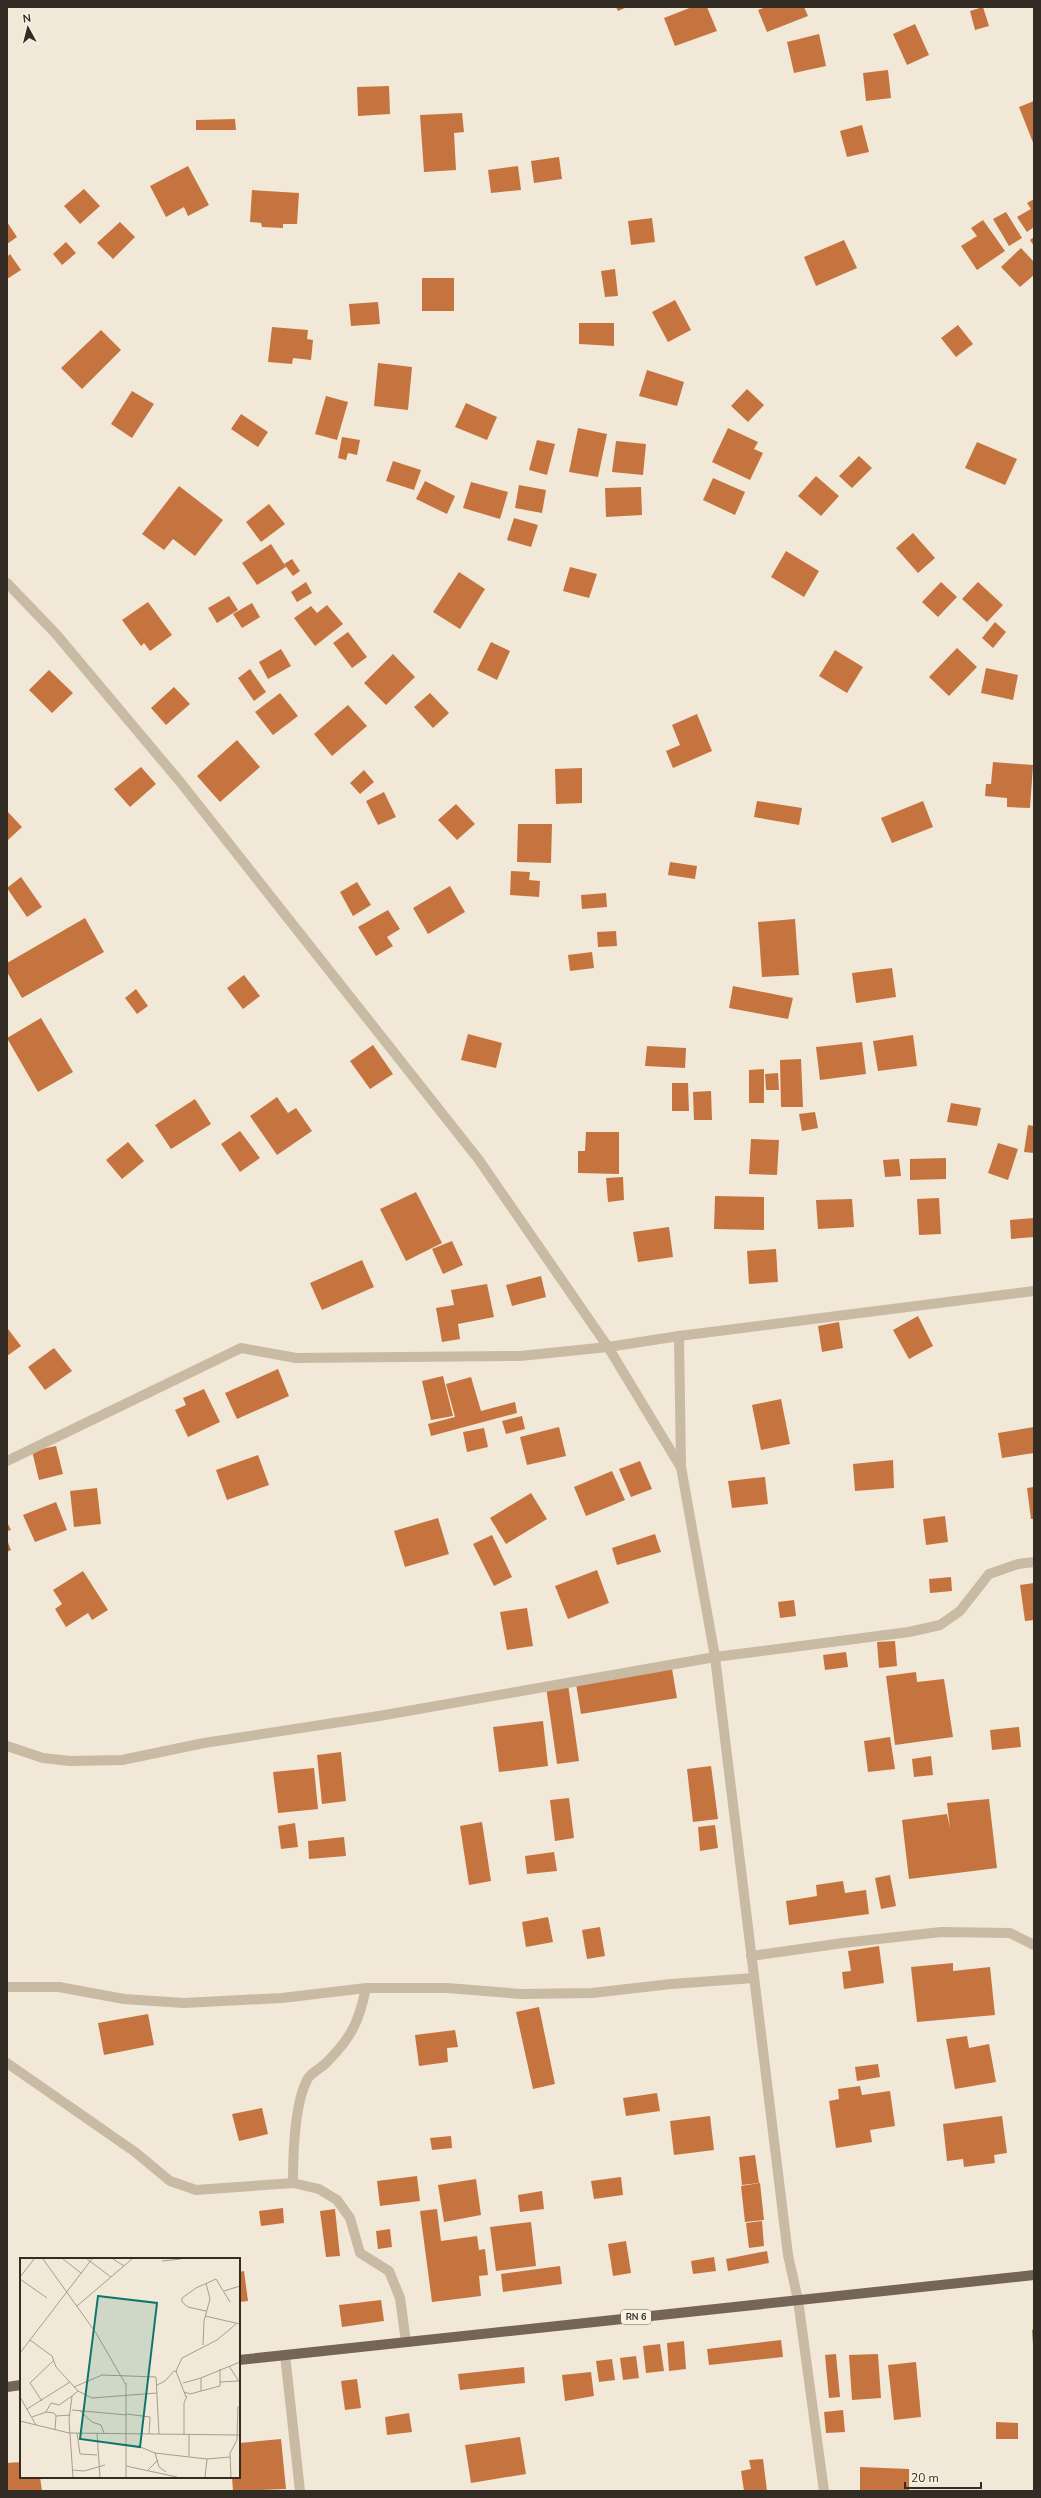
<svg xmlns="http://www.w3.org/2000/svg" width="1041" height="2498" font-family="'Nunito Sans',sans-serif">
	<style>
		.building { fill: #c6743f }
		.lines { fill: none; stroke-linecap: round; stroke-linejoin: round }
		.minor { stroke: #c8baa3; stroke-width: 10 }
		.primary { stroke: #756556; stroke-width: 10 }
		.labels { text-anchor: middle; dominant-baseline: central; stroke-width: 3; stroke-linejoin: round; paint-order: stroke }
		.shield { fill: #f9f2e3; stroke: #6e675e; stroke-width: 1 }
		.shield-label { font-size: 9px; font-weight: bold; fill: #332c25 }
		.inset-road { fill: none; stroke: #a59d90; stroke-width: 1 }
		.view { fill: #0f766e; fill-opacity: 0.15; stroke: #0f766e; stroke-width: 2 }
		.inset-edge { fill: none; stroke: #332c25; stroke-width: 2 }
	</style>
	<rect width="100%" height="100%" fill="#f1e8d7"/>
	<g class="building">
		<polygon points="616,7 627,7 618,11"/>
		<polygon points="692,7 707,7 717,31 675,46 664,18"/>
		<polygon points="766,7 804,7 808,16 767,32 758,10"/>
		<polygon points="983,7 989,26 975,30 970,11"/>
		<polygon points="915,24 929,55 907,65 893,34"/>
		<polygon points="819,34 826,66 794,73 787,42"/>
		<polygon points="888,70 891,98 866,101 863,73"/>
		<polygon points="389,86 390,114 358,116 357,87"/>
		<polygon points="1034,101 1034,145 1019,107"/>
		<polygon points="462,113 464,132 454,133 456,170 424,172 420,115"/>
		<polygon points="235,119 236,130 196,130 196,120"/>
		<polygon points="862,125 869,152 847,157 840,131"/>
		<polygon points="559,157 562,179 534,183 531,161"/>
		<polygon points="188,166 209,205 188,216 184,207 166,217 150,186"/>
		<polygon points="518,166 521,190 491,193 488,170"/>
		<polygon points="84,189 100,206 80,224 64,206"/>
		<polygon points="252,190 299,193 297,224 283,224 283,228 262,227 261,223 250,222"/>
		<polygon points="1034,199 1034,227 1027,232 1017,217 1031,209 1027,203"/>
		<polygon points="1006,212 1022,238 1009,246 993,219"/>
		<polygon points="652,218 655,242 631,245 628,221"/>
		<polygon points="983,220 1005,251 977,270 961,246 977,236 971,228"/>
		<polygon points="7,222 17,237 7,244"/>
		<polygon points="120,222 135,237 113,259 97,243"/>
		<polygon points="1034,237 1034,246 1030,240"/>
		<polygon points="844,240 857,268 816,286 804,257"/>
		<polygon points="66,242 76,253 62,265 53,254"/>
		<polygon points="1021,248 1034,262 1034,275 1020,287 1001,267"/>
		<polygon points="10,254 21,270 7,279 7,257"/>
		<polygon points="615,269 618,296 605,297 601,271"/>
		<rect x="422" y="278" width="32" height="33"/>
		<polygon points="675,300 691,330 668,342 652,312"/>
		<polygon points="378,302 380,324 351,326 349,304"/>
		<polygon points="579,323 614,323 614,346 579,344"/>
		<polygon points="958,325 973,344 956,357 941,338"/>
		<polygon points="272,327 308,330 307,339 313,340 311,360 293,358 292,364 268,362"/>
		<polygon points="101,330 121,350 82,389 61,368"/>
		<polygon points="378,363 412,367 408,410 374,406"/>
		<polygon points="647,370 684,382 677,406 639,396"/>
		<polygon points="747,389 764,405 748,422 731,406"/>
		<polygon points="132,391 154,404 132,438 111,424"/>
		<polygon points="326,396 348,402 337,440 315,434"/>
		<polygon points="466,403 497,417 487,440 455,427"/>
		<polygon points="241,414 268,432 258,447 231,429"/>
		<polygon points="578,428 607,434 598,477 569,472"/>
		<polygon points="728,428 758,442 754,449 763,453 750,480 712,462"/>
		<polygon points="342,437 360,440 357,455 348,453 346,460 338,458"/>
		<polygon points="537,440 555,444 547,475 529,470"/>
		<polygon points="616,441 646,444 643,475 612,472"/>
		<polygon points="977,442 1017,459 1005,485 965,468"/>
		<polygon points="859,456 872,468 852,488 839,476"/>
		<polygon points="393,461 421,470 414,490 386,481"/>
		<polygon points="816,476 839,496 821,516 798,496"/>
		<polygon points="713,478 745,492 735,515 703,500"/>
		<polygon points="425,481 455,496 447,514 416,499"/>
		<polygon points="471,482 508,492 500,519 463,508"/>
		<polygon points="519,485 546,490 542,513 515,508"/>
		<polygon points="179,486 223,520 195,556 173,539 164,550 142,534"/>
		<polygon points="641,487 642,515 606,517 605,488"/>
		<polygon points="269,504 285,524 261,542 246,522"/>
		<polygon points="514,518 538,525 531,547 507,540"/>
		<polygon points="913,533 935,558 918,573 896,548"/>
		<polygon points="271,544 286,567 257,585 242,563"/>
		<polygon points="786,551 819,571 804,597 771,577"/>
		<polygon points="292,559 300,571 293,576 284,564"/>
		<polygon points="570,567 597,574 589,598 563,591"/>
		<polygon points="459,572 485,589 460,629 433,612"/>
		<polygon points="306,582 312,593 297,602 291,592"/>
		<polygon points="941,582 957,597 938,617 922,602"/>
		<polygon points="978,582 1003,605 987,622 962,599"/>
		<polygon points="229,596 238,610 217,623 208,608"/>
		<polygon points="148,602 172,635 150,651 144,643 141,646 122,620"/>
		<polygon points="252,603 260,617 242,628 233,614"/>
		<polygon points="327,605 343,624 315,646 294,618 311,606 317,613"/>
		<polygon points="995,622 1006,632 993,648 982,638"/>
		<polygon points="348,632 367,657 352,668 333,643"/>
		<polygon points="491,642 510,651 497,680 477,670"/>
		<polygon points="957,648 977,667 949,696 929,677"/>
		<polygon points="281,649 291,666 268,679 259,662"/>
		<polygon points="835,650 863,667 847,693 819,676"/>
		<polygon points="393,654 415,677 386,705 364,683"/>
		<polygon points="986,668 1018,675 1013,700 981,693"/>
		<polygon points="250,669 266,692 254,701 238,678"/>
		<polygon points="49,670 73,693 52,713 29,690"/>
		<polygon points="174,687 190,704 166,725 151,708"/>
		<polygon points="280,693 298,716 273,735 255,712"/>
		<polygon points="430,693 449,713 433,728 414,707"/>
		<polygon points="348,705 367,726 332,756 314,734"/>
		<polygon points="697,714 712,751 673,768 666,751 680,745 672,725"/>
		<polygon points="237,740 260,767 220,802 197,776"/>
		<polygon points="993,762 1033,765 1030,808 1007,807 1007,798 985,796 986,784 991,784"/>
		<polygon points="141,767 156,784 130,807 114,789"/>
		<polygon points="582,768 582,803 556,804 555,769"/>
		<polygon points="364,770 374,782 360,794 350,783"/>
		<polygon points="384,792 396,817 378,825 366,801"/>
		<polygon points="757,801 802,808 799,825 754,817"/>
		<polygon points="923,801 933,827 892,843 881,818"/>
		<polygon points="456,804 475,824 457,840 438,820"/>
		<polygon points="7,811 22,827 7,841"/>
		<polygon points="518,824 552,824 551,863 517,862"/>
		<polygon points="670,862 697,866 695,879 668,875"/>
		<polygon points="511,871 530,872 529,880 540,881 539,897 510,895"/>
		<polygon points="21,877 42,907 27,917 7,888"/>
		<polygon points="357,882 371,905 353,916 340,892"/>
		<polygon points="450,886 465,912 428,934 413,908"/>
		<polygon points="606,893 607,907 582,909 581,895"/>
		<polygon points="388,910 400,929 387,937 393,946 376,956 358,927"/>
		<polygon points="85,918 104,952 22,998 7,972 7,963"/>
		<polygon points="795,919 799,975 762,977 758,922"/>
		<polygon points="616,931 617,946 598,947 597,932"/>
		<polygon points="592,952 594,968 570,971 568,955"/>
		<polygon points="892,968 896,997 856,1003 852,973"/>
		<polygon points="244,975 260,996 243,1009 227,988"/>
		<polygon points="733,986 793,998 788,1019 729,1008"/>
		<polygon points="136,989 148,1006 137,1014 125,998"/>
		<polygon points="41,1018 73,1072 38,1092 7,1038"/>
		<polygon points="468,1034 502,1043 496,1068 461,1060"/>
		<polygon points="913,1035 917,1066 878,1071 873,1041"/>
		<polygon points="862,1042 866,1074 820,1080 816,1047"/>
		<polygon points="373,1045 393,1074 370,1089 350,1061"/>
		<polygon points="647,1046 686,1048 685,1068 645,1066"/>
		<polygon points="801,1059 803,1107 781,1107 780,1060"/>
		<polygon points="764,1069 764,1103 749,1103 749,1070"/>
		<polygon points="778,1073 779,1090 766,1090 765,1074"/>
		<polygon points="672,1083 688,1083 689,1111 672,1111"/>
		<polygon points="711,1091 712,1120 694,1120 693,1092"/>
		<polygon points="277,1097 288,1113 296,1108 312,1131 277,1155 250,1116"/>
		<polygon points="195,1099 211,1124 171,1149 155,1125"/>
		<polygon points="951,1103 981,1108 977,1126 947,1122"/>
		<polygon points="815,1112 818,1128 802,1131 799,1114"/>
		<polygon points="1028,1125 1034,1126 1034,1153 1024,1152"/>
		<polygon points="240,1131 260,1158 240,1172 221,1144"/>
		<polygon points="586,1132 619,1132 619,1174 578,1173 578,1151 585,1151"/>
		<polygon points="751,1139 779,1140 777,1175 749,1174"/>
		<polygon points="128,1142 144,1161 122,1179 106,1160"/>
		<polygon points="998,1143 1018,1149 1008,1180 988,1173"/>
		<polygon points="946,1158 946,1179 910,1180 910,1159"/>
		<polygon points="899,1159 901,1176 885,1177 883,1160"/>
		<polygon points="623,1177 624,1200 608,1202 606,1178"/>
		<polygon points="416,1192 442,1243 406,1261 380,1209"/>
		<polygon points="715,1196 764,1197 764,1230 714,1229"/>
		<polygon points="939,1198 941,1234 919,1235 917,1199"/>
		<polygon points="852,1199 854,1227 818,1229 816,1200"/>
		<polygon points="1034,1218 1034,1237 1011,1239 1010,1220"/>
		<polygon points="669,1227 673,1257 638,1262 633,1232"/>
		<polygon points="452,1241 463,1265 443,1274 432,1249"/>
		<polygon points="776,1249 778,1282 749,1284 747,1251"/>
		<polygon points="362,1260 374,1287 322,1310 310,1283"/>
		<polygon points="541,1276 546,1297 512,1306 506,1285"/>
		<polygon points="487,1284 494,1317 458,1324 460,1339 442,1342 436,1308 454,1305 451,1290"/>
		<polygon points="918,1316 933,1346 909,1359 893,1330"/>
		<polygon points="839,1322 843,1348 822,1352 818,1326"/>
		<polygon points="8,1329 21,1346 7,1356 7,1330"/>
		<polygon points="54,1348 72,1371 45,1390 28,1367"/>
		<polygon points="278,1369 289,1396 237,1419 225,1393"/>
		<polygon points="443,1376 453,1416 431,1420 422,1381"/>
		<polygon points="471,1377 481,1411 515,1402 517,1413 431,1436 428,1424 455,1417 446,1384"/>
		<polygon points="204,1389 220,1422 188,1437 175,1410 186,1405 183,1398"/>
		<polygon points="781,1399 790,1444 761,1450 752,1405"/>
		<polygon points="522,1416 525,1429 506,1434 502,1421"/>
		<polygon points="559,1427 566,1456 527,1465 520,1437"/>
		<polygon points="1034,1427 1034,1453 1002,1458 998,1433"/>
		<polygon points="484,1428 488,1447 467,1452 463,1432"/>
		<polygon points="56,1446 63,1474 39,1480 32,1451"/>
		<polygon points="258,1455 269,1485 227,1500 216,1470"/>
		<polygon points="893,1460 894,1488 855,1491 853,1464"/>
		<polygon points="640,1461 652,1489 631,1497 619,1469"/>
		<polygon points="612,1471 625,1500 586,1516 574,1487"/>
		<polygon points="765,1477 768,1504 732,1508 728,1481"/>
		<polygon points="1034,1487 1034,1519 1031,1519 1027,1488"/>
		<polygon points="97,1488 101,1524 74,1527 70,1491"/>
		<polygon points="531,1493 547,1519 506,1544 490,1518"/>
		<polygon points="56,1502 67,1530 35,1542 23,1515"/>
		<polygon points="945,1516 948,1542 926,1545 923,1519"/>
		<polygon points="438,1518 449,1554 405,1567 394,1531"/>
		<polygon points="7,1522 11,1530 7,1531"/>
		<polygon points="655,1534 661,1552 617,1565 612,1548"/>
		<polygon points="492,1535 512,1577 494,1586 473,1544"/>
		<polygon points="7,1540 11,1550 7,1552"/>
		<polygon points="597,1570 609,1603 568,1619 555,1586"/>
		<polygon points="83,1571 108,1610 92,1620 88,1613 66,1627 55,1609 62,1604 53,1590"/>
		<polygon points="951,1577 952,1591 930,1593 929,1579"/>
		<polygon points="1034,1583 1034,1620 1025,1621 1020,1585"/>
		<polygon points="794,1600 796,1616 780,1618 778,1602"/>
		<polygon points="527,1608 533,1646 507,1650 500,1612"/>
		<polygon points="895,1641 897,1666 879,1668 877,1642"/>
		<polygon points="846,1652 848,1667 825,1670 823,1655"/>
		<polygon points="672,1669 677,1698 581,1714 576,1684"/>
		<polygon points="916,1672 917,1682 944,1679 953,1737 895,1745 886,1676"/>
		<polygon points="568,1684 579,1761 557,1764 546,1687"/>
		<polygon points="543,1721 548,1766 499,1772 493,1727"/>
		<polygon points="1019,1727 1021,1747 992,1750 990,1730"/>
		<polygon points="890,1737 895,1769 868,1772 864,1741"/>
		<polygon points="341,1752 346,1801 322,1804 317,1755"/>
		<polygon points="931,1756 933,1775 914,1777 912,1759"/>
		<polygon points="711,1766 718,1819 693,1822 687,1769"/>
		<polygon points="314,1768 318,1809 278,1813 273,1772"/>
		<polygon points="569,1798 574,1838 555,1841 550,1800"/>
		<polygon points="989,1799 997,1868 909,1879 902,1820 947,1814 950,1828 947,1803"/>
		<polygon points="482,1822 491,1881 469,1885 460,1826"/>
		<polygon points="295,1823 298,1847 281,1849 278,1826"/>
		<polygon points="715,1825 718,1848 700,1851 698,1827"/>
		<polygon points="344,1837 346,1856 309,1859 308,1841"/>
		<polygon points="554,1852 557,1871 527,1874 525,1856"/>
		<polygon points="890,1875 896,1906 881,1909 875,1878"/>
		<polygon points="843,1881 845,1893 866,1890 869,1914 789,1925 786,1901 817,1896 816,1885"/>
		<polygon points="548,1917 553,1942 526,1947 522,1922"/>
		<polygon points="600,1927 605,1956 587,1959 582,1930"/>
		<polygon points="879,1946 884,1983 844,1989 842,1972 851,1971 848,1951"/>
		<polygon points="953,1963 953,1971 990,1967 995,2015 917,2022 911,1967"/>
		<polygon points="539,2007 555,2084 533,2089 516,2012"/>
		<polygon points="148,2014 154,2045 104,2055 98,2023"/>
		<polygon points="455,2030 458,2047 447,2048 448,2062 419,2066 415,2035"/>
		<polygon points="967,2036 969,2048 989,2044 996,2082 955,2089 946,2039"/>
		<polygon points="878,2064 880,2077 857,2081 855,2067"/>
		<polygon points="860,2086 862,2095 890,2091 895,2126 870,2130 872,2142 836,2148 829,2101 839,2099 838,2089"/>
		<polygon points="657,2093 660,2111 626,2116 623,2098"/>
		<polygon points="262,2108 268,2134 239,2141 232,2114"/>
		<polygon points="710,2116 714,2150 674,2155 670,2121"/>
		<polygon points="1002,2116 1007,2153 994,2155 995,2163 964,2167 963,2159 947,2161 943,2124"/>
		<polygon points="451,2136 452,2148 432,2150 430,2138"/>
		<polygon points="755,2155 759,2183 742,2185 739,2157"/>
		<polygon points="417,2176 420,2201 380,2206 377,2181"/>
		<polygon points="621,2177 623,2195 594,2199 591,2181"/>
		<polygon points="476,2179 481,2215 444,2222 438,2185"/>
		<polygon points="760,2183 764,2220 745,2222 741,2186"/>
		<polygon points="542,2191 544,2209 520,2212 518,2195"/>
		<polygon points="283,2208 284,2223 261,2226 259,2211"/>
		<polygon points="335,2209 340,2256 326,2257 320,2211"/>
		<polygon points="437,2209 441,2241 477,2236 479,2250 485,2249 488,2275 479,2276 481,2296 432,2302 420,2211"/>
		<polygon points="762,2221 764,2246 749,2248 746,2223"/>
		<polygon points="531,2222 536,2266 496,2271 490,2227"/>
		<polygon points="390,2229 392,2247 378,2249 376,2231"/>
		<polygon points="626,2241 631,2273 613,2276 608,2244"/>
		<polygon points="767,2251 769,2263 728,2271 726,2259"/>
		<polygon points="714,2257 716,2271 693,2274 691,2261"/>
		<polygon points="560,2266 562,2284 503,2292 501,2274"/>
		<polygon points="244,2271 248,2301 239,2302 239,2272"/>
		<polygon points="381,2300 384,2321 342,2327 339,2305"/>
		<polygon points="1034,2329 1034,2345 1033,2345 1032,2330"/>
		<polygon points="781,2340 783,2357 709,2365 707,2349"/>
		<polygon points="684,2341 686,2369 669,2371 667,2343"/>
		<polygon points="660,2344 664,2371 646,2373 643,2346"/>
		<polygon points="836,2354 840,2397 829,2398 825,2355"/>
		<polygon points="878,2354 881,2398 852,2400 849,2355"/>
		<polygon points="636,2356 639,2378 623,2380 620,2358"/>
		<polygon points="612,2359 615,2380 599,2382 596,2361"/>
		<polygon points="916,2362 921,2417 894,2420 888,2365"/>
		<polygon points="524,2367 525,2383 460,2390 458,2374"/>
		<polygon points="591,2372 594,2396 565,2401 562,2375"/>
		<polygon points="357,2379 361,2408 345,2410 341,2381"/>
		<polygon points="843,2410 845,2432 826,2433 824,2412"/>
		<polygon points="409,2413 412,2432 387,2435 385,2417"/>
		<polygon points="996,2422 1018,2423 1018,2439 996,2439"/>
		<polygon points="520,2437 526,2474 471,2483 465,2445"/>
		<polygon points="281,2439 286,2489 233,2491 232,2477 239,2477 239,2443"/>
		<polygon points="763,2459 767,2491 744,2491 741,2471 751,2469 749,2460"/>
		<polygon points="21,2462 21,2477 40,2477 42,2491 7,2491 7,2463"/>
		<polygon points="860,2467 909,2469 909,2491 860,2491"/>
	</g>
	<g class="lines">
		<g class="minor">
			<polyline points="7,583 56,634 181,783 479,1160 608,1347 680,1466"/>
			<polyline points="679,1336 681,1467 715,1657 788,2255 798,2300 824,2491"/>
			<polyline points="7,1461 241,1348 296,1358 520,1356 608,1347 679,1336 1034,1291"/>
			<polyline points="7,1746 43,1758 70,1761 122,1760 204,1743 379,1716 715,1657 909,1632 940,1625 960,1611 989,1574 1018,1564 1034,1562"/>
			<polyline points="751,1956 843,1943 941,1932 1010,1933 1034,1945"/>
			<polyline points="7,1987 59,1987 124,1999 184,2003 282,1998 366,1988 447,1988 521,1994 592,1993 671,1984 754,1978"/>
			<polyline points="7,2063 135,2152 170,2181 196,2190 293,2183 319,2189 337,2200 350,2218 360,2253 389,2271 400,2298 406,2342"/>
			<path d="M293,2183c0,-28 1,-78 14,-103 3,-7 15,-12 20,-18 24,-24 32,-40 39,-74"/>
			<polyline points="285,2355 300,2491"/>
		</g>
		<g class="primary">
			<polyline points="239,2360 1034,2275"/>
			<polyline points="7,2387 21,2385"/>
		</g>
	</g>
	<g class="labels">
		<rect class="shield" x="621" y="2310" width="30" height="14" rx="3"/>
		<g class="shield-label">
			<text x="636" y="2317">RN 6</text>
		</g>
	</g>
	<g transform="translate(20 2258)">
		<rect width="220" height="220" fill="#f1e8d7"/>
		<path class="inset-road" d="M23,1l53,74 30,52M43,1l18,14M67,1l24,18M93,1l11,7M142,3l19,-2M0,19l14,-18M0,21l27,19M204,33l16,-5M57,48l55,-47M186,53l-18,-4 -6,-5v-4l14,-10 20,-9 14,23M185,58l35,8M10,82l22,16 4,11 22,24 -6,5 -3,24 4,57M183,87l1,-24 6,-22 -4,-16M0,95l72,-94M209,108l11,17M200,124l18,-1M163,125l18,-5M137,127l8,-4 9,-10 3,1M54,129l28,-12 54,2 3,57M58,133l14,7 65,-5M181,133v-13l39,-16M164,134l6,2 30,-8v-17M0,139l16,28M166,139l-10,-26 6,-13 35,-18 19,-16M22,143l-12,-18 24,-23M7,151l43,-27M52,152l55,5M59,152l13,12 9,3 3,8M26,154l8,1 2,3 14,-1M107,156l23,3 -1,17M12,159l14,-5 5,-9 8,2 13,-9M0,163l49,12 171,2M35,172l1,-14M57,175l3,21 17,1M77,175l3,44M164,177v-32l3,-7M169,177v21M118,188l17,7 4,14 7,5M135,195l52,6 23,-2M106,208l51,11M52,212l12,1 21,-6M128,212l10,-10M106,219v-94M185,219l2,-18M211,219l-1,-24 7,-13 1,-34"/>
		<path class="view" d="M78,38l59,7 -17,144 -60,-8z"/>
		<rect width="220" height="220" class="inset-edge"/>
	</g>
	<rect width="1041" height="2498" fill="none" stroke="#332c25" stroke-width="16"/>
	<g transform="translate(28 28) rotate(353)" stroke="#f9f2e3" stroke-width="3" paint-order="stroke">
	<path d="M0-3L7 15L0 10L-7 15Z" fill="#332c25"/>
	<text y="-6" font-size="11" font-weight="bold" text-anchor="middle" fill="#332c25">N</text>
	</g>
	<path d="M905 2482v6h76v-6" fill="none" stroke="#332c25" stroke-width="2"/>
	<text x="911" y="2482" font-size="12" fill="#332c25" stroke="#f9f2e3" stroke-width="3" paint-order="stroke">20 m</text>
</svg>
